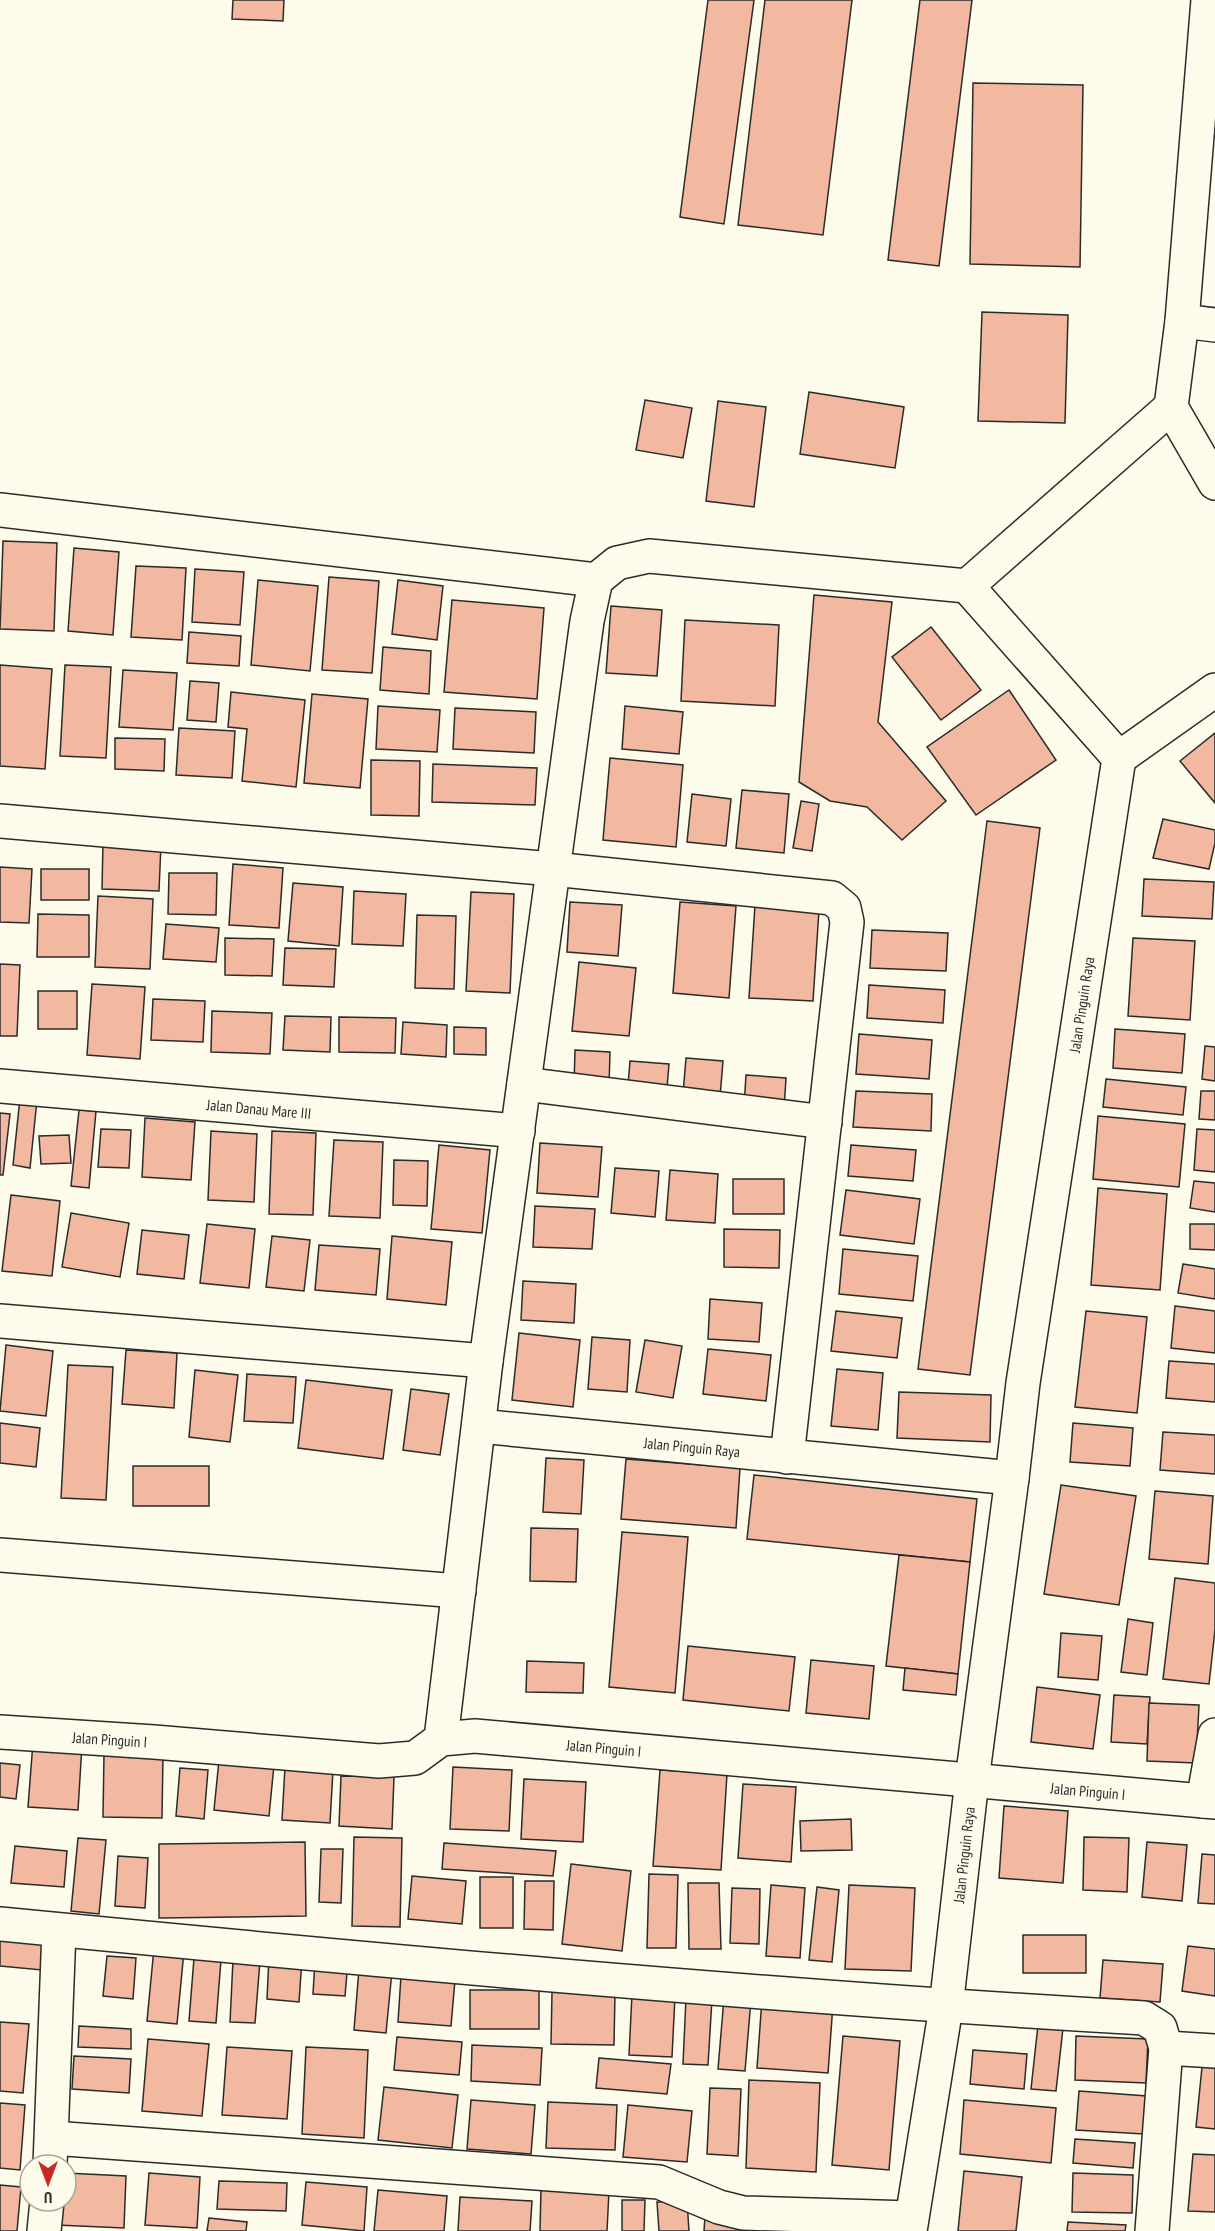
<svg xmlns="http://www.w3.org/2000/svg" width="1215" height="2231" font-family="'PT Sans Narrow',sans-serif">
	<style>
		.building { fill: #f2b8a0; stroke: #2b2b2b; stroke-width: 1.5 }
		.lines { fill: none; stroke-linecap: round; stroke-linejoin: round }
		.minor-casing { stroke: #2b2b2b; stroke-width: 36 }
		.minor { stroke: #fdfbea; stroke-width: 33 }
		.labels { text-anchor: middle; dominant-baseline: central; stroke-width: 4.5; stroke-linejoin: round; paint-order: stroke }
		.street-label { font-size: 15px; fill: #2b2b2b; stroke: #fdfbea }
	</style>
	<rect width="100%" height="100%" fill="#fdfbea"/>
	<g class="building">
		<polygon points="233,0 284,0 283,21 232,19"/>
		<polygon points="708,0 754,0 724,224 680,217"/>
		<polygon points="765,0 852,0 823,235 738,225"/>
		<polygon points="920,0 972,0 939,266 888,260"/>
		<polygon points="973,83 1083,85 1080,267 970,264"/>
		<polygon points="982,312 1068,315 1065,423 978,421"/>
		<polygon points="809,392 904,407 895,468 800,454"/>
		<polygon points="645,400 692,408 683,458 636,450"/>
		<polygon points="718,401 766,407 754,507 706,501"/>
		<polygon points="3,541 57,543 54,631 0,629"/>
		<polygon points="74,548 119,552 113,635 68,631"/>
		<polygon points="136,566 186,568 182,640 131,637"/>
		<polygon points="195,569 244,572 240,625 192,622"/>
		<polygon points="329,577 379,581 372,673 322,670"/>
		<polygon points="258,580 318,586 310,671 251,665"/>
		<polygon points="398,580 443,586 437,640 392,634"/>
		<polygon points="814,595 892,602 878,722 946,801 902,840 867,807 830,801 799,782"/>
		<polygon points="452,600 544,608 537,699 444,692"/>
		<polygon points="611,606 662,610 657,676 606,673"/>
		<polygon points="685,620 779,625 775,706 681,701"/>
		<polygon points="931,627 981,690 941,720 892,657"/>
		<polygon points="189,632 241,636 239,666 187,663"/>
		<polygon points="383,647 431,651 429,694 380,690"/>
		<polygon points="0,665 52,669 45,769 0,766"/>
		<polygon points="65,665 111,667 106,758 60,756"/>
		<polygon points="123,670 177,673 173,730 119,727"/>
		<polygon points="190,681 219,683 216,722 187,720"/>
		<polygon points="1009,690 1056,760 976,815 927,747"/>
		<polygon points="231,692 305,700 296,787 242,781 247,729 228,727"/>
		<polygon points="312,694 368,699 360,788 304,783"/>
		<polygon points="378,706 440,710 437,752 376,749"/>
		<polygon points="625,706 683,712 679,754 622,749"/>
		<polygon points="455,708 536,712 534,753 453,749"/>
		<polygon points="179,728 235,731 232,778 176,775"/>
		<polygon points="1215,733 1215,803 1180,761"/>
		<polygon points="115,738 165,739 164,771 115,769"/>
		<polygon points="610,758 683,765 676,847 603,840"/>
		<polygon points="371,760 420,761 419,816 371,815"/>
		<polygon points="433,764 537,768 535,805 432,802"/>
		<polygon points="742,790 789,794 784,853 736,848"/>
		<polygon points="692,794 731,799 726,846 687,842"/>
		<polygon points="801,801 819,804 812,851 793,848"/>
		<polygon points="1163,819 1215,830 1215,843 1209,869 1153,858"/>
		<polygon points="987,821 1040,828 970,1375 918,1369"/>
		<polygon points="103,842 161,844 159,891 102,889"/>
		<polygon points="233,864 283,868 279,928 229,925"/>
		<polygon points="0,867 32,869 29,923 0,922"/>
		<rect x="41" y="869" width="48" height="31"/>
		<polygon points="169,873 217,873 216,915 168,914"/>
		<polygon points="1144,879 1214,882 1212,919 1142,916"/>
		<polygon points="293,883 343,887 339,946 288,941"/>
		<polygon points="354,891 406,894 403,946 352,944"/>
		<polygon points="471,892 514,894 510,993 466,991"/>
		<polygon points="98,896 153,899 150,969 95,967"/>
		<polygon points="570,902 622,905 618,956 567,952"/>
		<polygon points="680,902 736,906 729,998 673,993"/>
		<polygon points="755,905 819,910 813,1001 749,998"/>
		<polygon points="38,914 89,915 89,957 37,957"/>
		<polygon points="417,915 456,916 454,989 415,988"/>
		<polygon points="166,924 219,928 216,962 163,959"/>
		<polygon points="872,930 948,933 946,971 870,968"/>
		<polygon points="225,938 274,939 272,976 225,975"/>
		<polygon points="1133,938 1195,941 1190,1020 1128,1016"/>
		<polygon points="285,948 336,949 334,987 283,985"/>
		<polygon points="579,962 636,968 629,1036 572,1031"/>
		<polygon points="0,964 20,965 17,1036 0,1036"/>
		<polygon points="92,984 145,987 140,1059 87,1055"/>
		<polygon points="869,985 945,990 943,1023 867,1018"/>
		<rect x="38" y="991" width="39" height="38"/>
		<polygon points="153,999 205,1001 203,1042 151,1040"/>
		<polygon points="212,1011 272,1013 270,1054 211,1052"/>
		<polygon points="285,1016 331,1017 330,1052 283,1050"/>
		<polygon points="339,1017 396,1018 395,1053 339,1052"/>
		<polygon points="403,1022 447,1025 446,1057 401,1054"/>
		<polygon points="454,1027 486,1028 486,1055 454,1054"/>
		<polygon points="1115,1029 1185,1034 1182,1073 1113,1068"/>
		<polygon points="859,1034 932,1040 929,1079 856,1074"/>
		<polygon points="1205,1046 1215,1047 1215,1081 1202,1079"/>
		<polygon points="575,1050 610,1052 609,1086 574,1085"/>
		<polygon points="686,1058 723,1061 720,1097 683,1094"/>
		<polygon points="630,1061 669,1064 666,1100 627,1097"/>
		<polygon points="746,1075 786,1078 784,1109 744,1107"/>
		<polygon points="1106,1079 1186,1087 1183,1115 1103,1107"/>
		<polygon points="856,1091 932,1094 931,1131 853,1127"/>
		<polygon points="1201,1091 1215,1091 1215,1120 1199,1119"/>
		<polygon points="20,1098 37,1100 30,1168 13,1165"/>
		<polygon points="79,1110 96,1111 89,1188 71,1186"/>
		<polygon points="0,1113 10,1114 3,1175 0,1175"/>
		<polygon points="1098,1116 1185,1124 1179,1187 1093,1179"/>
		<polygon points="145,1118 195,1122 191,1180 142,1177"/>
		<polygon points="101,1129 131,1130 129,1168 98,1167"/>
		<polygon points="1197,1129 1215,1130 1215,1172 1194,1170"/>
		<polygon points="211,1131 257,1134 254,1202 208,1200"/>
		<polygon points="272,1131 316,1133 313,1215 269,1214"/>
		<polygon points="69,1135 71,1163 41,1164 39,1136"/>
		<polygon points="334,1140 383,1142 380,1218 329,1216"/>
		<polygon points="540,1143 602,1147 598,1197 537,1193"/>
		<polygon points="439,1145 490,1150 482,1233 431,1229"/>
		<polygon points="851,1145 916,1150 913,1181 848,1176"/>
		<polygon points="394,1160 428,1161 427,1206 393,1205"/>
		<polygon points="615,1168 659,1171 655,1217 611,1213"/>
		<polygon points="670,1170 718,1174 715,1223 666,1220"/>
		<rect x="733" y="1179" width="51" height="35"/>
		<polygon points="1194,1181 1215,1183 1215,1212 1190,1208"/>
		<polygon points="1098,1188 1167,1194 1160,1290 1091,1285"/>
		<polygon points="846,1190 920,1199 914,1244 840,1235"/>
		<polygon points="11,1195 60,1201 52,1276 2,1271"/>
		<polygon points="535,1206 595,1209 592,1249 533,1247"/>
		<polygon points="71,1213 129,1223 120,1277 62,1267"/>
		<polygon points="207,1224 255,1229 249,1288 200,1283"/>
		<polygon points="1190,1224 1215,1224 1215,1250 1190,1249"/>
		<polygon points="724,1229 780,1230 779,1268 724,1267"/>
		<polygon points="142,1230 189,1235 184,1279 137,1274"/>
		<polygon points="272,1236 310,1240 304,1291 266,1287"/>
		<polygon points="392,1236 452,1242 446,1305 387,1299"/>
		<polygon points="319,1245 380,1249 376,1295 315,1290"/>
		<polygon points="843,1249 918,1256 913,1301 839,1294"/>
		<polygon points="1183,1264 1215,1269 1215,1299 1178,1293"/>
		<polygon points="523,1281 576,1284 574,1323 521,1320"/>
		<polygon points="710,1299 762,1303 759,1342 708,1339"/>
		<polygon points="1175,1306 1215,1311 1215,1353 1171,1348"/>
		<polygon points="836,1311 902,1318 897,1358 831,1351"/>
		<polygon points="1086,1311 1147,1317 1137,1413 1075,1407"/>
		<polygon points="519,1333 580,1340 573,1407 512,1400"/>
		<polygon points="592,1337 630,1340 627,1392 588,1389"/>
		<polygon points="645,1340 682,1346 673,1398 636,1392"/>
		<polygon points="6,1345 53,1351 46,1416 0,1411"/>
		<polygon points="708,1349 771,1355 766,1401 703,1394"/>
		<polygon points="126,1350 177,1353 174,1408 122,1404"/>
		<polygon points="1169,1361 1215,1364 1215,1402 1166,1398"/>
		<polygon points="68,1365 113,1367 106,1500 61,1498"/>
		<polygon points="837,1369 883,1373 878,1430 831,1426"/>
		<polygon points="195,1370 238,1375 230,1442 189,1437"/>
		<polygon points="247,1374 296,1377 293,1423 244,1421"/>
		<polygon points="306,1380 392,1390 383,1459 298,1448"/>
		<polygon points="411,1389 449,1394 440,1455 403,1450"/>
		<polygon points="899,1392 991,1395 990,1442 897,1438"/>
		<polygon points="0,1423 40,1428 36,1467 0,1463"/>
		<polygon points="1073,1423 1133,1428 1130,1466 1070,1462"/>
		<polygon points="1163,1432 1215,1435 1215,1474 1160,1470"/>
		<polygon points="546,1458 584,1460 581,1514 543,1512"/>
		<polygon points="626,1459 740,1468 736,1528 621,1519"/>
		<rect x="133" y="1466" width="76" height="40"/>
		<polygon points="754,1475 977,1499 970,1562 747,1539"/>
		<polygon points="1061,1485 1136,1496 1119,1605 1044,1594"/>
		<polygon points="1155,1491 1213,1496 1208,1564 1149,1559"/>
		<polygon points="531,1528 578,1529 576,1582 530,1581"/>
		<polygon points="622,1532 688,1537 675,1693 609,1687"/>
		<polygon points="899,1555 970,1562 958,1674 886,1666"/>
		<polygon points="1175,1578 1215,1583 1215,1630 1209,1684 1163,1679"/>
		<polygon points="1128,1619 1153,1623 1147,1675 1121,1672"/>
		<polygon points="1061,1633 1102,1636 1098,1680 1058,1677"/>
		<polygon points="688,1646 795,1657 789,1711 683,1700"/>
		<polygon points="811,1660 874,1666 869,1719 806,1713"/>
		<polygon points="527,1661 584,1663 583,1693 526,1692"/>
		<polygon points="905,1668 958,1674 956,1695 903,1690"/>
		<polygon points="1037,1687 1100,1695 1093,1749 1031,1742"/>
		<polygon points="1114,1695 1150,1697 1147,1744 1111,1742"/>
		<polygon points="1149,1703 1199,1705 1196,1763 1147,1761"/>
		<polygon points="33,1742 82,1745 78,1810 28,1807"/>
		<polygon points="104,1754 163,1755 162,1818 103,1817"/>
		<polygon points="219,1760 274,1765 269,1816 214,1810"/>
		<polygon points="0,1763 20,1765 16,1799 0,1797"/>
		<polygon points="285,1767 333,1770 330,1823 282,1820"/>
		<polygon points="453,1767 512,1770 509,1831 450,1829"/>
		<polygon points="180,1768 208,1770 204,1819 176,1816"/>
		<polygon points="660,1770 727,1774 721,1870 653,1866"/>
		<polygon points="341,1776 394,1777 392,1829 339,1826"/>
		<polygon points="524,1779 586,1782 583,1842 521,1839"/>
		<polygon points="743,1784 796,1787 791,1862 738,1858"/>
		<polygon points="1004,1806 1068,1811 1063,1883 999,1878"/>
		<polygon points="851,1819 852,1850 801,1851 800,1821"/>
		<polygon points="354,1837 402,1838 400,1927 352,1926"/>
		<polygon points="1084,1837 1129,1838 1127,1892 1083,1890"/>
		<polygon points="78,1838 106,1840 99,1914 71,1911"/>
		<polygon points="305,1842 306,1916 159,1918 159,1844"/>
		<polygon points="1147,1842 1187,1845 1182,1901 1142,1897"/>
		<polygon points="444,1843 556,1851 553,1876 442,1869"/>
		<polygon points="15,1846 67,1851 64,1887 11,1883"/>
		<polygon points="321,1849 343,1849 341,1903 319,1902"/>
		<polygon points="1202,1854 1215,1855 1215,1904 1198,1903"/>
		<polygon points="118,1856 148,1858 145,1908 115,1906"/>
		<polygon points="571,1864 631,1871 622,1951 562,1944"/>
		<polygon points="649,1874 678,1875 676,1948 647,1948"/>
		<polygon points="412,1876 466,1881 462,1924 408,1919"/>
		<rect x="480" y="1877" width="33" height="51"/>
		<polygon points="525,1881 554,1881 553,1930 524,1929"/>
		<polygon points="688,1883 719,1883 721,1949 689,1949"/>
		<polygon points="771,1885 805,1888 800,1958 766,1956"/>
		<polygon points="849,1885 915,1888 911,1971 845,1969"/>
		<polygon points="817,1887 839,1890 832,1962 809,1960"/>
		<polygon points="732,1888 760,1889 759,1944 730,1943"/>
		<polygon points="0,1929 46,1933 42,1970 0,1966"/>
		<rect x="1023" y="1935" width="63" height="38"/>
		<polygon points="1188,1946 1215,1949 1215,1996 1182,1991"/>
		<polygon points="154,1948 184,1951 177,2024 147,2021"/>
		<polygon points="107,1956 136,1958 133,1999 103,1996"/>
		<polygon points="269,1957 302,1959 299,2002 267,1999"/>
		<polygon points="194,1958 221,1960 216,2023 189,2021"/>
		<polygon points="233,1960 260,1961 255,2023 230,2022"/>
		<polygon points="315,1960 348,1961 345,1996 313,1994"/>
		<polygon points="1103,1960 1163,1964 1160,2002 1100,1998"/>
		<polygon points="359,1969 392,1971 386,2033 354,2030"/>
		<polygon points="401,1976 455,1980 451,2026 398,2022"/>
		<rect x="470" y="1990" width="69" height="39"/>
		<polygon points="552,1992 615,1993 614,2045 551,2044"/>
		<polygon points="632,1994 675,1996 672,2057 629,2055"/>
		<polygon points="686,1998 712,1999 708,2065 683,2064"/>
		<polygon points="724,1998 751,2000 745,2071 718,2069"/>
		<polygon points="762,1999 833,2004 828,2073 757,2068"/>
		<polygon points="0,2022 29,2024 23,2093 0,2091"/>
		<polygon points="1038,2025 1063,2028 1056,2091 1031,2089"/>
		<polygon points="79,2026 131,2029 131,2049 78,2047"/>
		<polygon points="843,2036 900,2041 889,2170 832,2165"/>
		<polygon points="1076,2036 1148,2039 1146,2083 1075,2080"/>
		<polygon points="397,2037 462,2042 459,2075 394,2070"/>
		<polygon points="148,2039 209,2044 202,2116 142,2111"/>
		<polygon points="472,2045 542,2048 540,2085 471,2081"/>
		<polygon points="227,2047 292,2051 287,2119 222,2115"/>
		<polygon points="306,2047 368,2050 364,2138 302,2134"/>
		<polygon points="973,2050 1027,2054 1024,2089 970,2084"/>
		<polygon points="74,2056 131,2059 129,2093 72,2089"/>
		<polygon points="599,2058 671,2064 667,2094 596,2088"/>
		<polygon points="1202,2067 1215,2068 1215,2129 1196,2127"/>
		<polygon points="749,2080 820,2083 816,2172 746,2168"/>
		<polygon points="384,2087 458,2095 452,2148 378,2140"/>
		<polygon points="710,2088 741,2089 738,2156 707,2154"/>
		<polygon points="1079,2091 1147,2096 1144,2134 1076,2130"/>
		<polygon points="471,2100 535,2105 531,2154 467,2149"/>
		<polygon points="964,2100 1056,2108 1051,2163 960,2154"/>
		<polygon points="548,2102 617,2105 615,2150 546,2148"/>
		<polygon points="0,2103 25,2105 20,2170 0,2168"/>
		<polygon points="628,2105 692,2111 687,2162 623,2157"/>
		<polygon points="1075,2139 1135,2143 1133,2168 1073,2163"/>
		<polygon points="1193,2154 1215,2155 1215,2212 1188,2211"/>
		<polygon points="964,2171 1022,2177 1016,2231 958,2231"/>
		<polygon points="66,2173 126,2176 124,2228 57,2225 58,2201 66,2201"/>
		<polygon points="149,2173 200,2177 197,2228 145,2225"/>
		<polygon points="1073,2173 1133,2175 1132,2213 1072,2212"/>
		<polygon points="219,2181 287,2183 286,2211 217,2209"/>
		<polygon points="306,2182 367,2187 364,2231 302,2225"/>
		<polygon points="0,2185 21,2187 17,2231 0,2231"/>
		<polygon points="541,2188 609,2191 607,2231 540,2231"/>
		<polygon points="378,2190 447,2196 444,2231 374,2231"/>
		<polygon points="460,2197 532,2201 530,2231 458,2231"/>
		<polygon points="622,2200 645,2200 644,2231 622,2231"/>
		<polygon points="687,2201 689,2231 659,2231 657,2202"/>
		<polygon points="705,2216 766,2220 766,2231 704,2231"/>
		<polygon points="209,2218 247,2222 246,2231 207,2231"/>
		<polygon points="1068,2222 1126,2225 1125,2231 1067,2231"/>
	</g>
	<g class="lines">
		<g class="minor-casing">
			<g id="minor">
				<polyline points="1208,0 1182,321 1171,407 1215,483"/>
				<polyline points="1182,321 1215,325"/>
				<polyline points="0,510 596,580"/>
				<polyline points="1119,758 1215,690"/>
				<polyline points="0,821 553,869 832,898 844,908 847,922 787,1457"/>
				<polyline points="524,1084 825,1122"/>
				<path id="s1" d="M0,1086l518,45"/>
				<polyline points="0,1321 486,1361"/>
				<path id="s2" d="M479,1426l533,52 11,-95 96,-625 -152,-172"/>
				<polyline points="0,1555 459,1591"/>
				<path id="s3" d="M0,1732l154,10 225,19 36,-3 26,-19 34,-3 740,66"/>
				<polyline points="441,1739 486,1361 587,621 596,580 617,563 649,556 967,586 1171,407"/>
				<polyline points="1203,1801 1215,1735"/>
				<path d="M0,1924c381,37 762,72 1144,94l16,10 6,20 -14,183"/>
				<polyline points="1166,2048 1215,2051"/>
				<polyline points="52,2138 659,2182 719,2207 743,2213 911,2218"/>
				<polyline points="50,2165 59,1930"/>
				<polyline points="44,2231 47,2201"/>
				<path id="s4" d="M910,2231l36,-224 26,-227 40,-302"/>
			</g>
		</g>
		<use href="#minor" class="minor"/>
	</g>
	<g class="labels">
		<g class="street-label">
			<text stroke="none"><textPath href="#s2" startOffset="1014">Jalan Pinguin Raya</textPath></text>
			<text stroke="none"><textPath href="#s1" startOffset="260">Jalan Danau Mare III</textPath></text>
			<text stroke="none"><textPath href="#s2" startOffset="214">Jalan Pinguin Raya</textPath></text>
			<text stroke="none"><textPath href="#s3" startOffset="110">Jalan Pinguin I</textPath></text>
			<text stroke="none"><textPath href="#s3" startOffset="612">Jalan Pinguin I</textPath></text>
			<text stroke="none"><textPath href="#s3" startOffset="1098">Jalan Pinguin I</textPath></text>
			<text stroke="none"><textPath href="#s4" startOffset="380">Jalan Pinguin Raya</textPath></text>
		</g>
	</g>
	<g transform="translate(48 2183) rotate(180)"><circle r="28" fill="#fdfbea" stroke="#a9a89e" stroke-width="1.5"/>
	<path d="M0-4.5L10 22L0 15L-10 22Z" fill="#c62828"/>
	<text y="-9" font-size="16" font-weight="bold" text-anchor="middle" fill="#2b2b2b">U</text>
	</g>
</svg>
